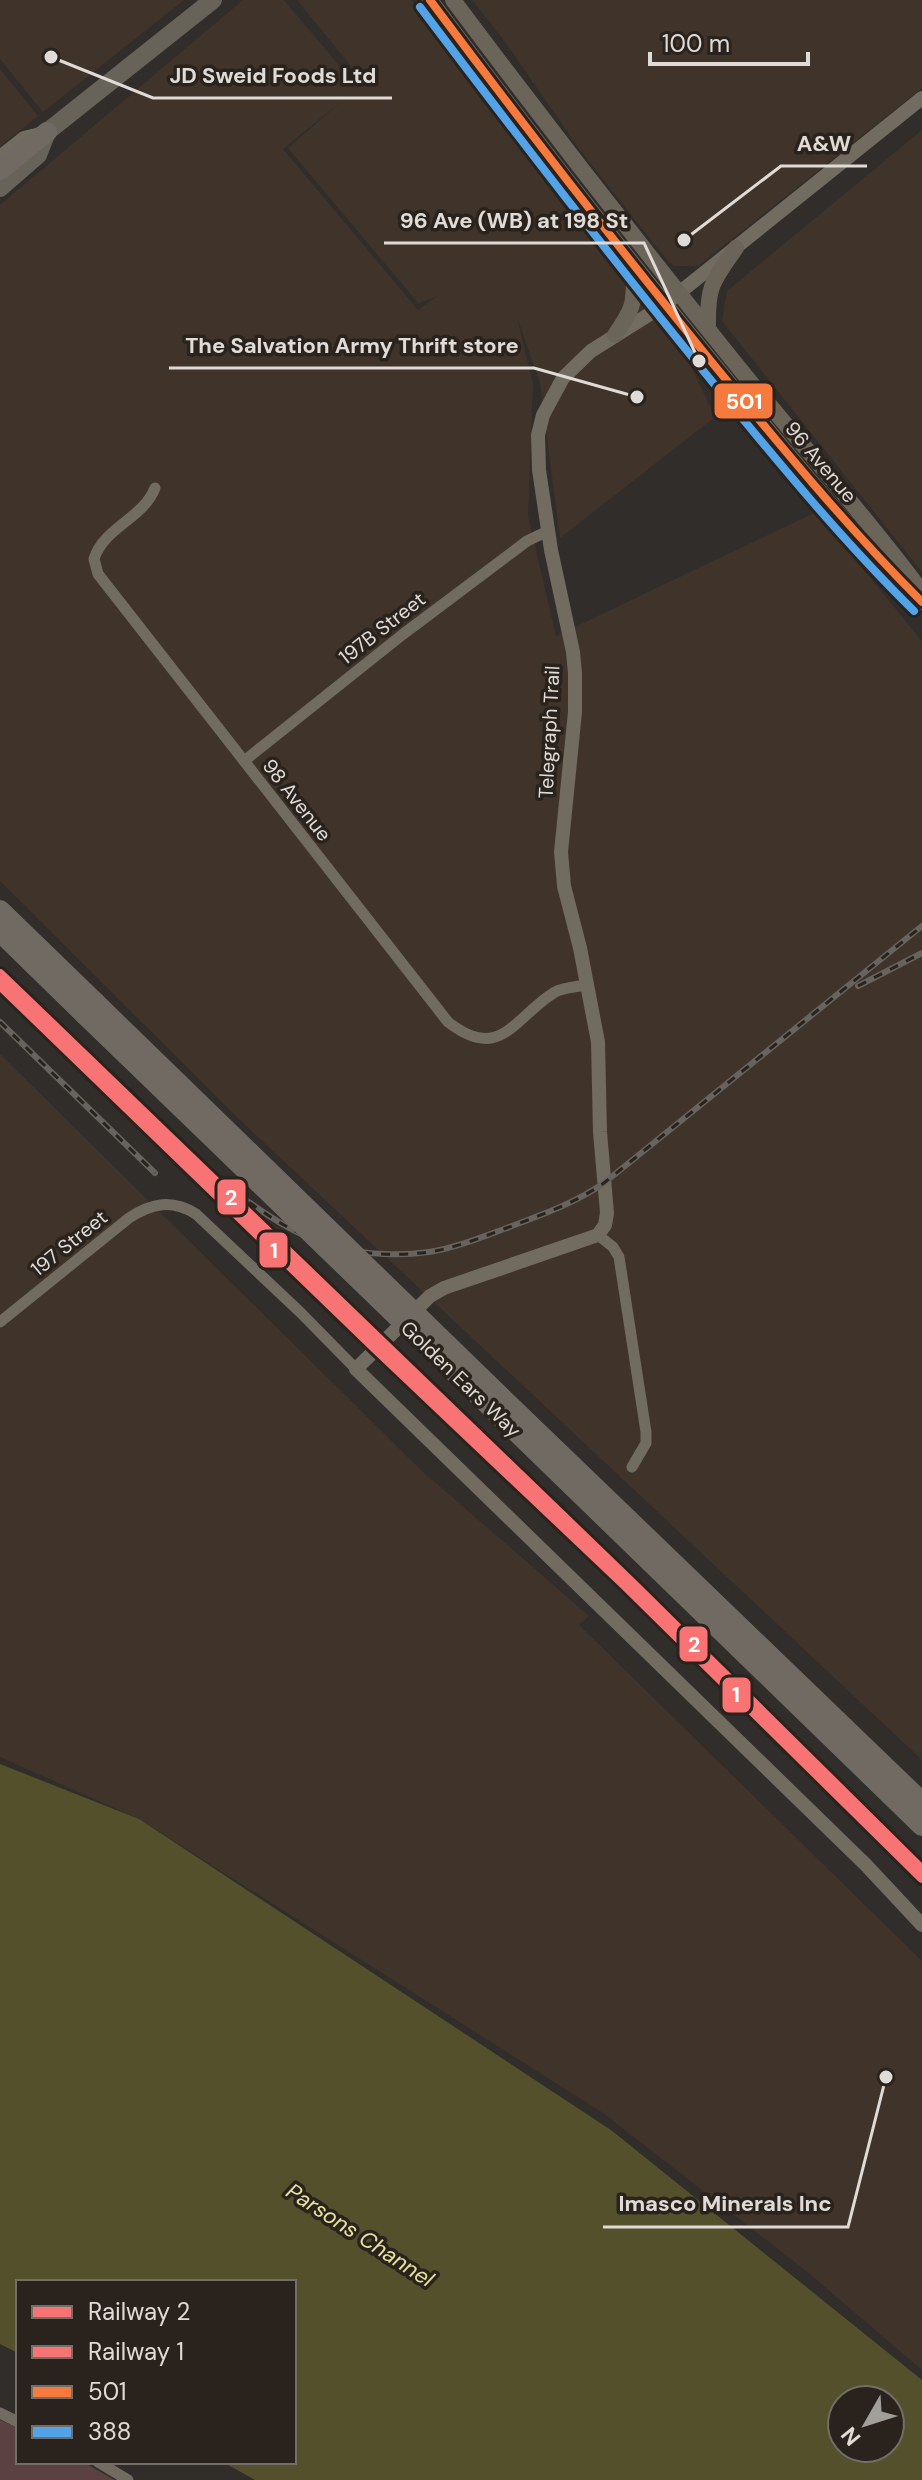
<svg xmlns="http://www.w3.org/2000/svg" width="922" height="2480" font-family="'DM Sans',sans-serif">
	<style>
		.built { fill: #40342a; fill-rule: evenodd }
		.green { fill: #5b4142 }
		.water { fill: #53502b; fill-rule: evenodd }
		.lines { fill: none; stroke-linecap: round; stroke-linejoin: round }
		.minor { stroke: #716b60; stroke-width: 11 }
		.tertiary { stroke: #716b60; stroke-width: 14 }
		.secondary { stroke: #6b6459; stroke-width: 16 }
		.primary { stroke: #686358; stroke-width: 18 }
		.motorway { stroke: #706a63; stroke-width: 20 }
		.rail-casing { stroke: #67635e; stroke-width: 6 }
		.rail { stroke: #2a231d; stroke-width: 3; stroke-dasharray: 9; stroke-linecap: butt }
		.motorway-bridge { stroke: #706a63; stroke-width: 20 }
		.bus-1-casing { stroke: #2a231d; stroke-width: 14 }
		.bus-2-casing { stroke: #2a231d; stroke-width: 14 }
		.bus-1 { stroke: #f6793e; stroke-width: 8 }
		.bus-2 { stroke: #53a3e8; stroke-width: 8 }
		.rail-1-casing { stroke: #2a231d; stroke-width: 16 }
		.rail-2-casing { stroke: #2a231d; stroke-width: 16 }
		.rail-1 { stroke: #f87474; stroke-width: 10 }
		.rail-2 { stroke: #f87474; stroke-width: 10 }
		.labels { text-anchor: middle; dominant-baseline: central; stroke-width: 7; stroke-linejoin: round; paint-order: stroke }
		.street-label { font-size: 20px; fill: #e0dbd6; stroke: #2a231d }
		.water-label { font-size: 22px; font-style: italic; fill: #e6e19c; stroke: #2a231d }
		.leader { fill: none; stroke: #e0dbd6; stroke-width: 3 }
		.callout-dot { fill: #e0dbd6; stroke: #2a231d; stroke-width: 3 }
		.callout-label { font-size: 22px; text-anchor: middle; font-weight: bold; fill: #e0dbd6; stroke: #2a231d; stroke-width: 7; stroke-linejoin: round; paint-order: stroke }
		.line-badge { stroke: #2a231d; stroke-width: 3 }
		.badge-label { font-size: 22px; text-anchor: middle; font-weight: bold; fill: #fff }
	</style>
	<rect width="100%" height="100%" fill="#302d2a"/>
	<g class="built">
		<polygon points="0,0 184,0 43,112 0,59"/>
		<path d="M243,0h41l74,88 6,-6 -67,-82h114l269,343 35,74 -155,121 -20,-155 -23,-66 16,67 -5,132 28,120 260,-124 106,129v1119l-681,-639 -241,-240v-676zM343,100l-55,48 130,155 18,-6 -18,13 -135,-161z"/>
		<polygon points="472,0 922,0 922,88 698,266 674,266 662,254 580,150 503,39"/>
		<polygon points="0,69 38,116 0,146"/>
		<polygon points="922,130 922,572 722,321 727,291"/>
		<polygon points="0,1054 421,1470 589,1616 579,1625 922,1961 922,2370 805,2270 603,2113 139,1819 0,1757"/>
	</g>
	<polygon class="green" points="0,2420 18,2428 18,2462 83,2462 115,2480 0,2480"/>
	<path class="water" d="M0,1764l139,55 472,311 311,250v100h-667l-32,-18h71v-180h-276v71l-18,-9zM842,2400h48v48h-48z"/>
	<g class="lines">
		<g class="minor">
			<path d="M155,488c-12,31 -51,39 -61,71l4,15 350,448c53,41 65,-4 107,-30 9,-5 21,-5 31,-7"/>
			<polyline points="244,761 402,635 527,541 548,531"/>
			<polyline points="598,1235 613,1247 619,1257 646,1432 646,1443 632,1467"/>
			<path d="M0,1322l129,-104c23,-15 43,-19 67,-4l104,98 56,57"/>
			<polyline points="0,2413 18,2422"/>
			<polyline points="98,2462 128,2480"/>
		</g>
		<g class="tertiary">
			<polyline points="922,98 664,305 591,351 563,378 543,415 538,435 539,470 551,550 573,652 575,673 575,712 561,852 564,886 580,948 598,1042 600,1132 607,1213 605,1225 598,1235 444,1288 430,1296 356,1369 866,1865 922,1925"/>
			<polyline points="0,157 24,138 40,134"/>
		</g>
		<g class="secondary">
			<path d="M430,0c98,132 199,261 303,388 61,73 120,148 189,214"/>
			<path d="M453,0c92,123 186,244 282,363 61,76 126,147 184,225"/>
			<path d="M708,329c-1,-43 4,-47 28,-81"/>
			<path d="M615,335c21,-30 19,-33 19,-69"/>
		</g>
		<polyline class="primary" points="0,188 38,155 47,132 213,0"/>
		<g class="motorway">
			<polyline points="0,170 47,132"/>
			<polyline points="0,910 96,1003"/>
			<polyline points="0,932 85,1015"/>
			<polyline points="488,1384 922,1802"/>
			<polyline points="478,1395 922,1826"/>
		</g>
		<g class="rail-casing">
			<g id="rail">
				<polyline points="858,986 922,953"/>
				<polyline points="0,1022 155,1173"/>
				<path d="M152,1122c45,39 108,97 163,118 33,14 78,17 114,12 26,-4 51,-14 75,-23 34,-13 70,-25 100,-46l318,-257"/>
			</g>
		</g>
		<use href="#rail" class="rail"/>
		<g class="motorway-bridge">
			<polyline points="96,1003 488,1384"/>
			<polyline points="85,1015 478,1395"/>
		</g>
		<g class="bus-1-casing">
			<path id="bus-1" d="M430,0c91,122 184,242 280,360 68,83 136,166 212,242"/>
		</g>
		<g class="bus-2-casing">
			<path id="bus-2" d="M420,7c92,122 185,243 281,361 68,83 136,167 213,243"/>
		</g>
		<use href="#bus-1" class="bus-1"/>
		<use href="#bus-2" class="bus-2"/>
		<g class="rail-1-casing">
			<polyline id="rail-1" points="0,974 633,1584 922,1870"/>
		</g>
		<g class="rail-2-casing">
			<polyline id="rail-2" points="0,985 376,1349 625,1585 922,1878"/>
		</g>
		<use href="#rail-1" class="rail-1"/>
		<use href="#rail-2" class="rail-2"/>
	</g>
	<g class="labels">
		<g class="street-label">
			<text transform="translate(821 462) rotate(50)">96 Avenue</text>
			<text transform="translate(382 628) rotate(-38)">197B Street</text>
			<text transform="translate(549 732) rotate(-87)">Telegraph Trail</text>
			<text transform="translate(297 800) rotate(52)">98 Avenue</text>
			<text transform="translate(69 1243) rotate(-39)">197 Street</text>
			<text transform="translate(461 1379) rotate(44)">Golden Ears Way</text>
		</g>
		<g class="water-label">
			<text transform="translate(360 2235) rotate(33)">Parsons Channel</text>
		</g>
	</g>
	<path class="leader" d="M51 57L153 98H392M684 240L781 166H867M699 361L644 243H384M637 397L534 368H169M886 2077L848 2227H603"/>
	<g class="callout-dot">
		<circle cx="51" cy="57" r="8"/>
		<circle cx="684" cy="240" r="8"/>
		<circle cx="699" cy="361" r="8"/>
		<circle cx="637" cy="397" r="8"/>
		<circle cx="886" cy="2077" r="8"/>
	</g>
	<g class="callout-label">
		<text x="273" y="83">JD Sweid Foods Ltd</text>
		<text x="824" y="151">A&amp;W</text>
		<text x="514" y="228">96 Ave (WB) at 198 St</text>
		<text x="352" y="353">The Salvation Army Thrift store</text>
		<text x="725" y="2211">Imasco Minerals Inc</text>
	</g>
	<g class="line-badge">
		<rect x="713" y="382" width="61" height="38" rx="8" fill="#f6793e"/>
		<rect x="216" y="1178" width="31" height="38" rx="8" fill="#f87474"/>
		<rect x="258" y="1231" width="31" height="38" rx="8" fill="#f87474"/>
		<rect x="678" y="1625" width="31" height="38" rx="8" fill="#f87474"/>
		<rect x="721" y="1676" width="31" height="38" rx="8" fill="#f87474"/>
	</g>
	<g class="badge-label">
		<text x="744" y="409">501</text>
		<text x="231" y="1205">2</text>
		<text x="274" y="1258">1</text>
		<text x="694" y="1652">2</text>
		<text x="736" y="1702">1</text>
	</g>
	<rect x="16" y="2280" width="280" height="184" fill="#2a231d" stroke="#736d67" stroke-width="2"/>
	<rect x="32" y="2306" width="40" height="12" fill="#f87474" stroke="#736d67" stroke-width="2"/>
	<text x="88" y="2320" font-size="24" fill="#e0dbd6">Railway 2</text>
	<rect x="32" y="2346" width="40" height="12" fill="#f87474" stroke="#736d67" stroke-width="2"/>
	<text x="88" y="2360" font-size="24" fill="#e0dbd6">Railway 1</text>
	<rect x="32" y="2386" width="40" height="12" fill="#f6793e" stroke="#736d67" stroke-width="2"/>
	<text x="88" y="2400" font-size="24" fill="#e0dbd6">501</text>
	<rect x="32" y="2426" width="40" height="12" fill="#53a3e8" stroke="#736d67" stroke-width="2"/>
	<text x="88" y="2440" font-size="24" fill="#e0dbd6">388</text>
	<g transform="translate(866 2424) rotate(231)"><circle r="38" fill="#2a231d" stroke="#736d67" stroke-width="2"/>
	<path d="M0-6L14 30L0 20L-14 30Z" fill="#a29e9a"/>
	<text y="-12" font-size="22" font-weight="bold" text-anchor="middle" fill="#e0dbd6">N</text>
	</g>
	<path d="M650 52v12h158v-12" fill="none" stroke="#e0dbd6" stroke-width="4"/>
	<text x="662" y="52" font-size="24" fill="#e0dbd6" stroke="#2a231d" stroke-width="6" paint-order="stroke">100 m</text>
</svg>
